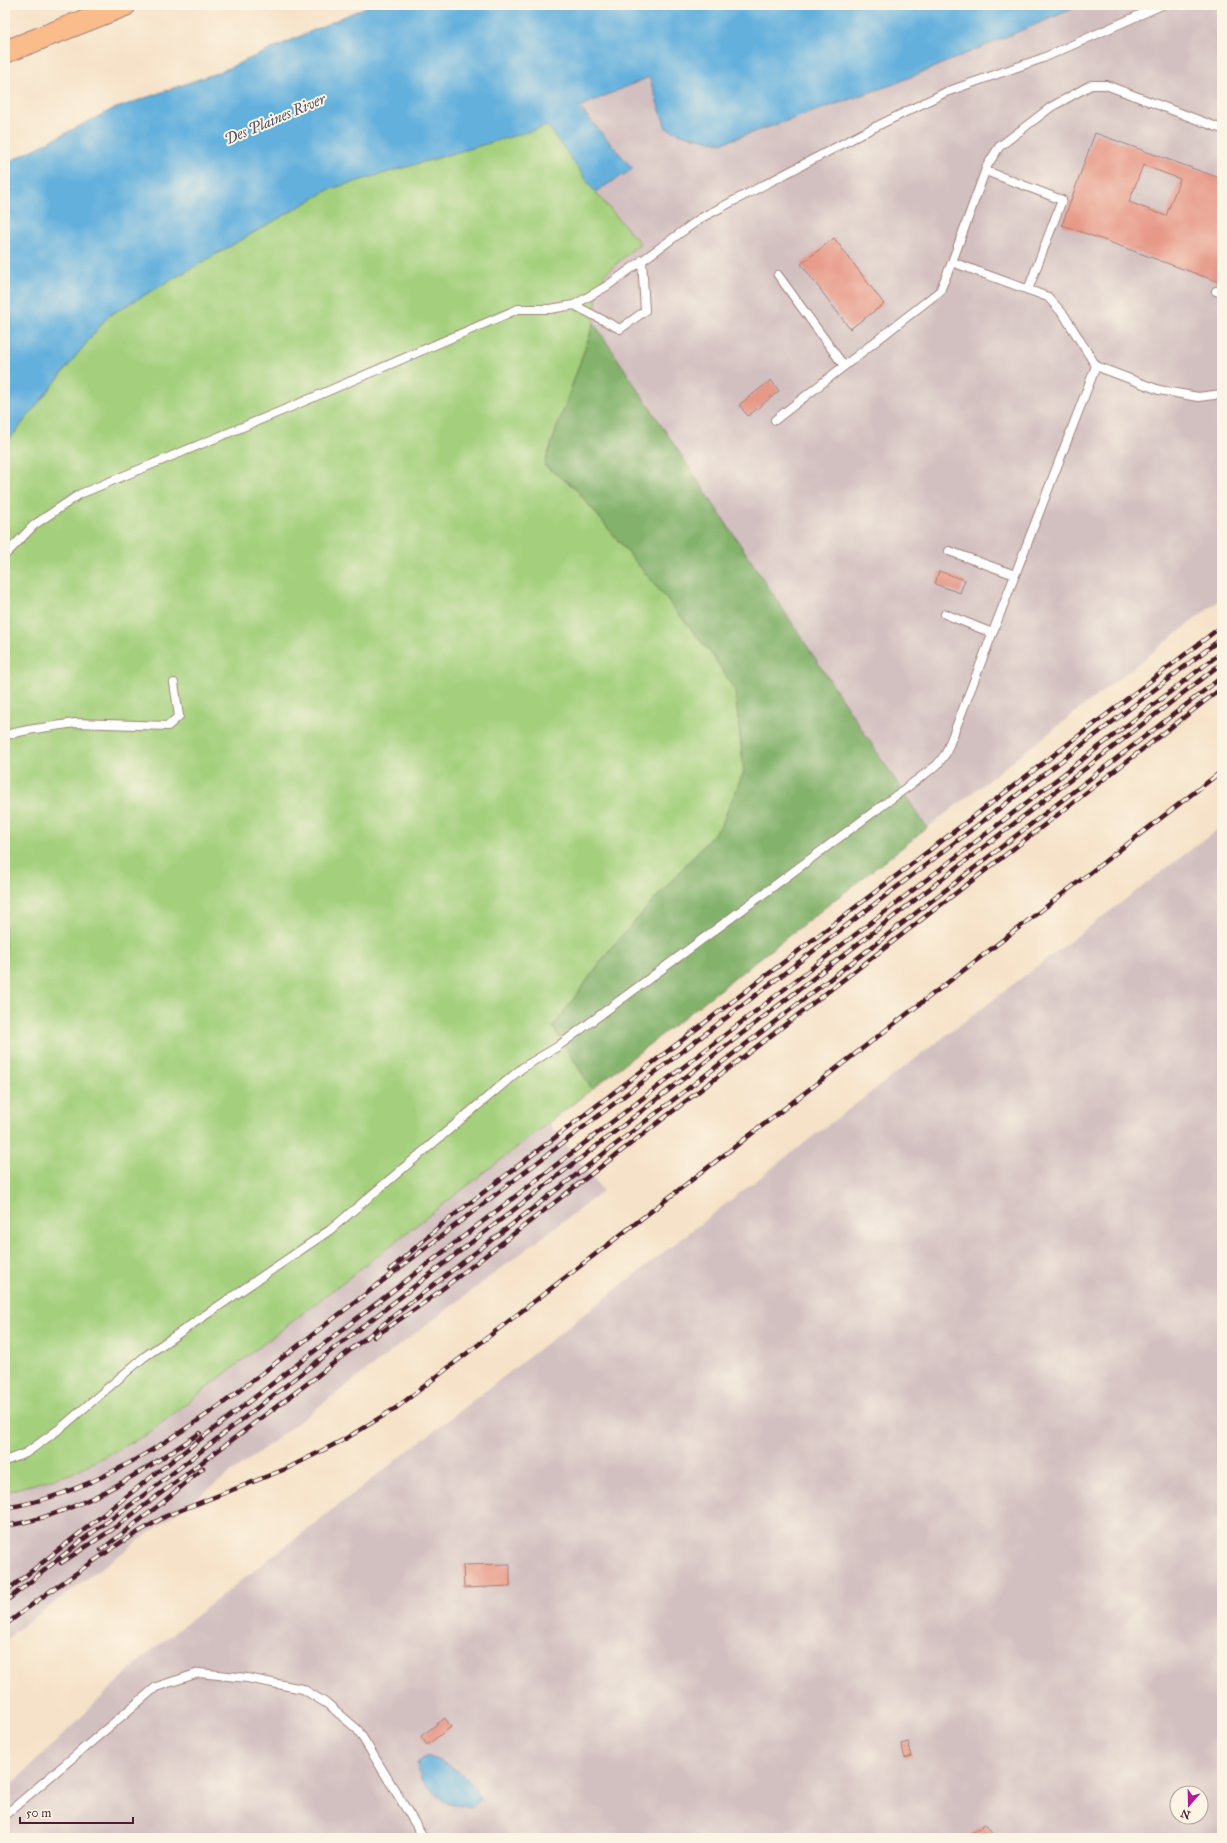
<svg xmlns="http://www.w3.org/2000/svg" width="1227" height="1843" font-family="'IM FELL Great Primer',serif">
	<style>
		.industrial { fill: #d2bfc0; fill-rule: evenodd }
		.green { fill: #a4d07d; stroke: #777854 }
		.forest { fill: #83b26c; stroke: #66684c }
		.water { fill: #64b0dd; stroke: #576884 }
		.building { fill: #e79988; fill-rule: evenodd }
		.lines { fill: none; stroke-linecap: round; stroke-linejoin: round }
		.service-casing { stroke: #a0807a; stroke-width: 10 }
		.motorway-casing { stroke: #a0807a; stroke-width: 24 }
		.service { stroke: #fff; stroke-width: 8 }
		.motorway { stroke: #f9bc8a; stroke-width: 22 }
		.rail-casing { stroke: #4a1f2b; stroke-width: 4.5 }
		.rail { stroke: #fcf5e5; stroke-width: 3; stroke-dasharray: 9; stroke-linecap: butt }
		.labels { text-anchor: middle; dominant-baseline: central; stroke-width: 4; stroke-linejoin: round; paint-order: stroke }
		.water-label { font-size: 15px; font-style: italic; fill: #535269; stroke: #fcf5e5 }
	</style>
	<rect width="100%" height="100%" fill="#fcf5e5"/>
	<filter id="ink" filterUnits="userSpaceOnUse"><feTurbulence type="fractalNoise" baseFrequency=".025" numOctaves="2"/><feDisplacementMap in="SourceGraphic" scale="8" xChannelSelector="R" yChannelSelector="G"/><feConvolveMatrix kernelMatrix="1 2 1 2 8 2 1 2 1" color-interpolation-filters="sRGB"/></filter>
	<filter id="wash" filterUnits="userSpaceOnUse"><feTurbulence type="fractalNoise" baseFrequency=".012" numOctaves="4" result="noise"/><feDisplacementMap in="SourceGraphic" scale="16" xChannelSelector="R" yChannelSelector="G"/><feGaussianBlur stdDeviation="0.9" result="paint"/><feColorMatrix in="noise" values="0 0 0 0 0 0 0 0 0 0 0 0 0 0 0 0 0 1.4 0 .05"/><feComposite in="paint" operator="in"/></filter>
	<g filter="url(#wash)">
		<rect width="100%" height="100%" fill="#f6e2c8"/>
		<g class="industrial">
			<polygon points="812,5 1222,5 1222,598 927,828 594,323 597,296 605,274 640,243 595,192 633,169 579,107 779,21"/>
			<path d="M1222,826v1012h-1217v-47l138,-134 656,-510zM1177,1793h24v24h-24z"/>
			<polygon points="538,1110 603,1191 255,1455 17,1630 5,1642 5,1475"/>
		</g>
		<polygon class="green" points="548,125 595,192 640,243 605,274 597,296 594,323 544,465 575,488 714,657 735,691 744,772 721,826 610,949 553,1027 592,1089 146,1435 70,1474 5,1492 5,445 108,316 330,189"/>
		<polygon class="forest" points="594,323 927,828 592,1089 553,1027 610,949 721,826 744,771 735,691 714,657 575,488 544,465"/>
		<g class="water">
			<polygon points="370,5 1082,5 894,84 722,143 684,135 666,128 649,77 579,107 633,169 595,192 548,126 330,189 108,316 5,445 5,164 111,110 222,71"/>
			<path d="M427,1756c24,9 43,19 53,44l-9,8 -26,-6 -24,-22 -4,-17z"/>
		</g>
		<g id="blocks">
			<g class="building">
				<path d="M1095,133l127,46v96l-3,7 -157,-57zM1143,165l37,14 -14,37 -37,-14z"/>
				<polygon points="834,238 884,304 850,329 801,264"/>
				<polygon points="771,380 779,391 748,416 739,405"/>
				<polygon points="939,571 965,580 960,593 935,584"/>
				<polygon points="510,1564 510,1586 464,1588 463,1565"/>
				<polygon points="445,1718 451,1727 427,1745 421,1736"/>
				<polygon points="908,1742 912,1756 905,1758 901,1744"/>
				<polygon points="985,1824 995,1838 965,1838"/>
			</g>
		</g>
	</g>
	<g filter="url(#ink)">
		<use href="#blocks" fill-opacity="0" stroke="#a0807a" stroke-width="1"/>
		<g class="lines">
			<g class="service-casing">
				<g id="service">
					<polyline points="986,171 1062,200 1028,290"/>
					<polyline points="952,262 987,166 999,147 1051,107 1091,85 1106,85 1222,129"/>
					<polyline points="778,275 844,366"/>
					<polyline points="1216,291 1222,293"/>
					<polyline points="574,305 620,329 645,311 642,260"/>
					<polyline points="775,420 940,291 952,262 1048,297 1064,315 1096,366"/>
					<polyline points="949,551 1015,575"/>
					<polyline points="5,555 34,525 80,494 291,407 518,309 550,309 574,305 607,286 701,218 867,131 946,92 1043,58 1162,5"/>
					<polyline points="945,614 992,633"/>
					<polyline points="5,735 28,730 75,723 168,726 179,716 174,683"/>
					<polyline points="5,1461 26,1453 62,1427 144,1357 330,1230 522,1068 557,1047 937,765 946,753 1096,366 1159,390 1198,397 1222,394"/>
					<polyline points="5,1815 156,1687 199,1673 247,1678 303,1689 329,1705 358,1730 424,1838"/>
				</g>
			</g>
			<g class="motorway-casing">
				<polyline id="motorway" points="5,52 125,5"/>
			</g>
			<use href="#service" class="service"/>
			<use href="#motorway" class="motorway"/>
			<g class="rail-casing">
				<g id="rail">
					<polyline points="390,1270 441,1225 1222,626"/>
					<polyline points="374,1337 424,1303 1222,688"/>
					<path d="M5,1508c81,-13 151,-58 217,-104l1000,-766"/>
					<path d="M5,1526c73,-11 135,-53 195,-93"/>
					<polyline points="101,1550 162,1503 203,1468"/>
					<polyline points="61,1563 113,1529 316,1377 419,1296 1222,677"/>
					<polyline points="5,1592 155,1474 1222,652"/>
					<polyline points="49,1592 123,1541 166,1516 288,1468 345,1439 396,1408 1222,771"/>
					<polyline points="5,1602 81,1541 152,1489 1222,663"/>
					<polyline points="5,1625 53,1589"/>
				</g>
			</g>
			<use href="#rail" class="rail"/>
		</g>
	</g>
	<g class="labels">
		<g class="water-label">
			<text transform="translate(275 119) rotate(-23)">Des Plaines River</text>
		</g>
	</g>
	<rect width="1227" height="1843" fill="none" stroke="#fcf5e5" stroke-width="20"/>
	<g transform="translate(1189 1805) rotate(200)"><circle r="19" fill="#fcf5e5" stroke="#b59f9b"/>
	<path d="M0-3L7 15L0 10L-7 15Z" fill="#b5179e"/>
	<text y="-6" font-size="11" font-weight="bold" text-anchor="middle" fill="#4a1f2b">N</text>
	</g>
	<path d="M20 1817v6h113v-6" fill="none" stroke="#4a1f2b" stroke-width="2"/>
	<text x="26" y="1817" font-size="12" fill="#4a1f2b" stroke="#fcf5e5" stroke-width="3" paint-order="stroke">50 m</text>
</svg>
